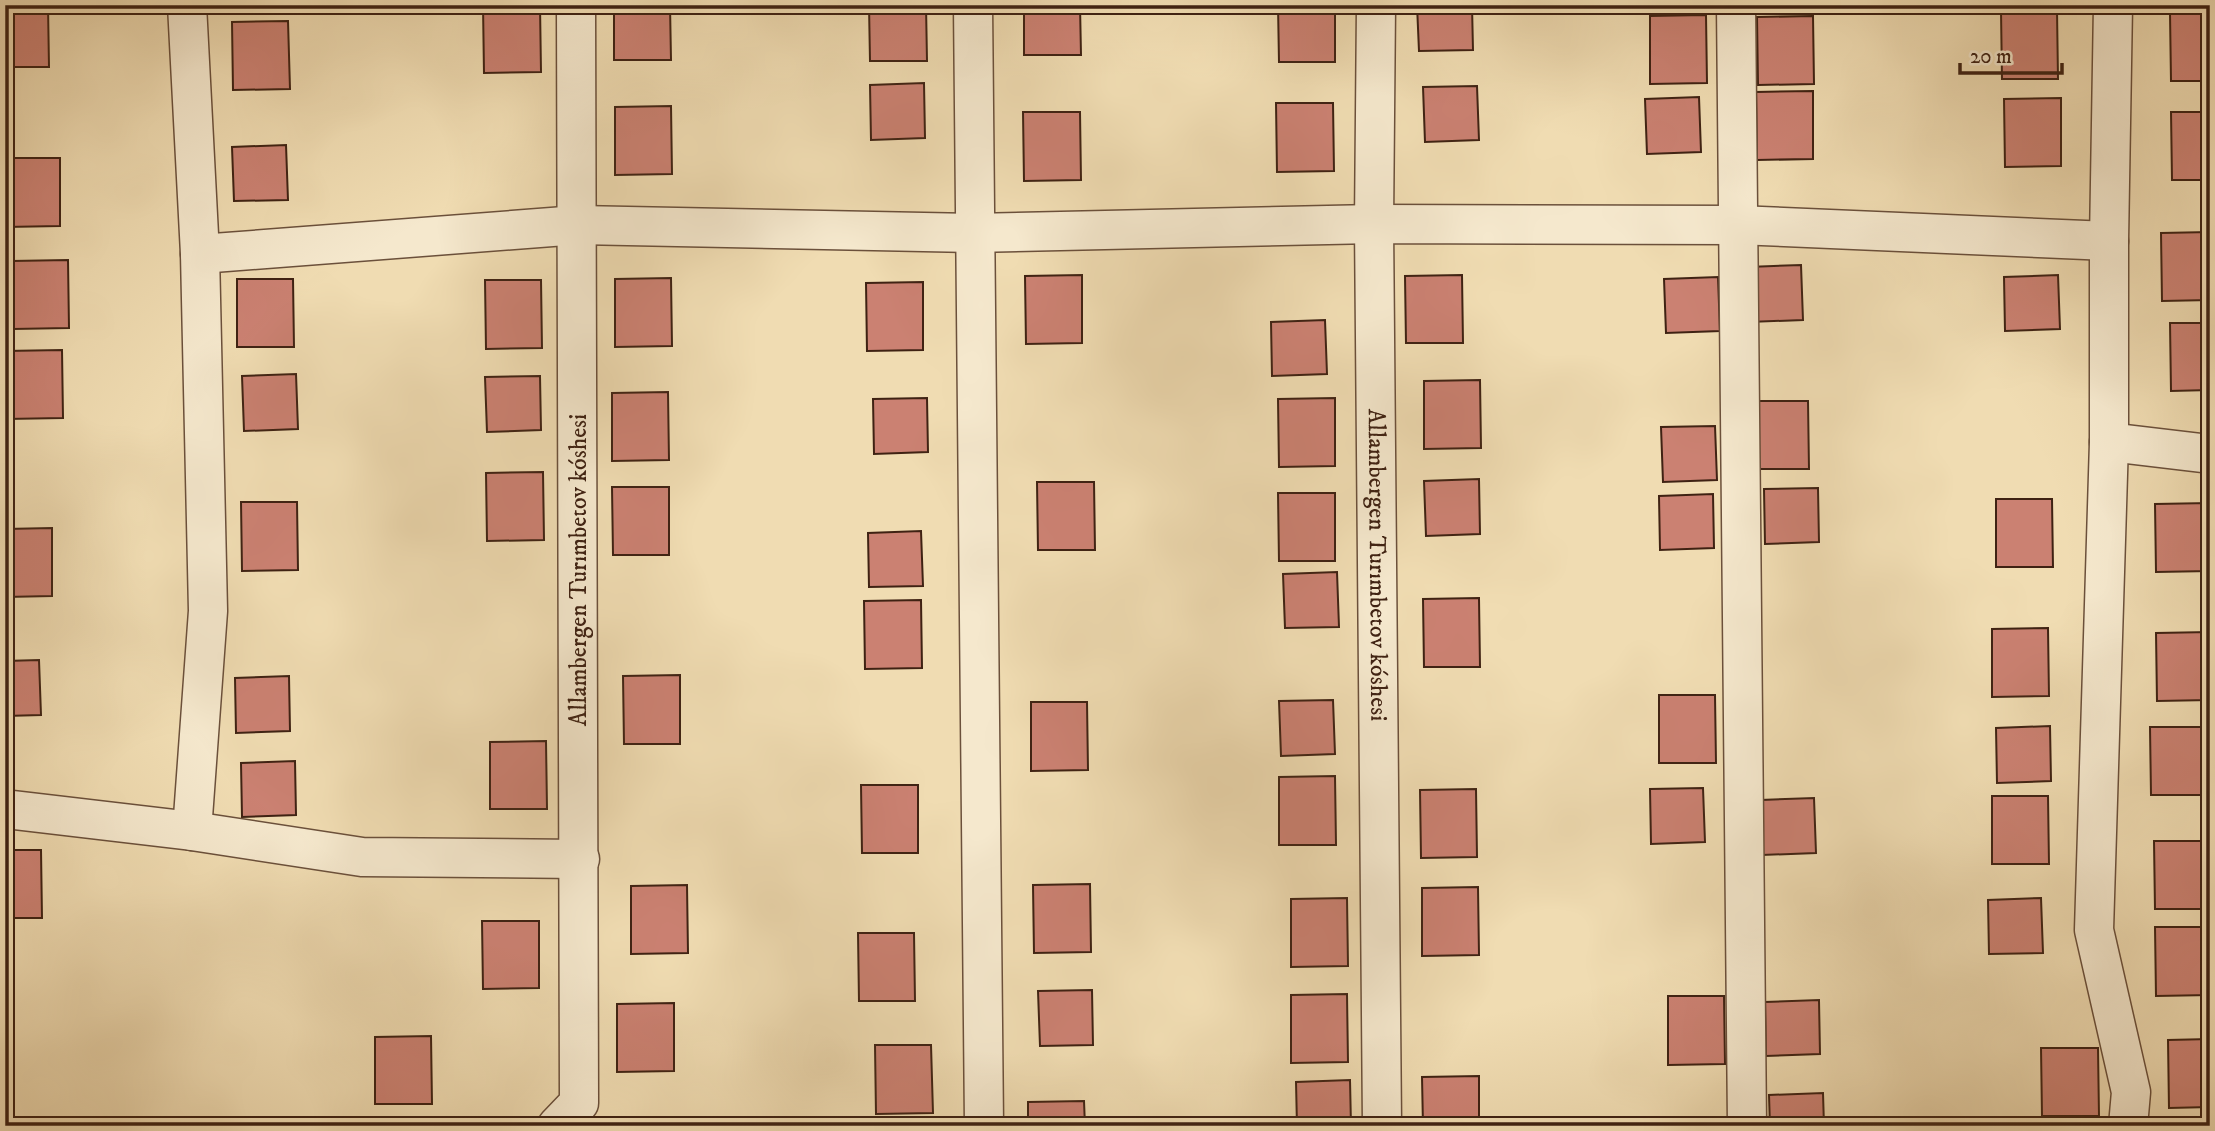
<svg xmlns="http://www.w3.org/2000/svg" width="2215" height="1131" font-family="'IM FELL DW Pica',serif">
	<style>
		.building { fill: #cb8172; stroke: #3f2213; stroke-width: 2 }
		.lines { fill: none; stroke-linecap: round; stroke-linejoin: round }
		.minor-casing { stroke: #6b503b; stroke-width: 41 }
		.minor { stroke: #f5e8cd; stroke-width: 38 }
		.labels { text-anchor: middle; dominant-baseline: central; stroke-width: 5; stroke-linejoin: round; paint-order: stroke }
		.street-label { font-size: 24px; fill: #3f2213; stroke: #f5e8cd }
	</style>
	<rect width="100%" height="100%" fill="#f0dcb2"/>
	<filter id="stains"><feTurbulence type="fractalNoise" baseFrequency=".00286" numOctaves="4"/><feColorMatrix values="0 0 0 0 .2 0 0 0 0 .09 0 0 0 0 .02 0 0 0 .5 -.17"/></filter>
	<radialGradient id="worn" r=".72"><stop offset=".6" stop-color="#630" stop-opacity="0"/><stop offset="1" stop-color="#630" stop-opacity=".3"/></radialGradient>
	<g class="building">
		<polygon points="5,5 48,5 49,67 5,67"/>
		<polygon points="483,5 540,5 541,72 484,73"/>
		<polygon points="614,5 670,5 671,60 614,60"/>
		<polygon points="869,5 926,5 927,61 870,61"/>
		<polygon points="1024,5 1080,5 1081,55 1024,55"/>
		<polygon points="1278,5 1335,5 1335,62 1279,62"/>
		<polygon points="1417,5 1472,5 1473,50 1419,51"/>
		<polygon points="2057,10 2058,79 2002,79 2001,11"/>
		<polygon points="2170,13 2210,13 2210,81 2171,81"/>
		<polygon points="1706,15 1707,83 1650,84 1650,16"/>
		<polygon points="1813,16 1814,84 1758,85 1757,17"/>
		<polygon points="288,21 290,89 233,90 232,22"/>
		<polygon points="924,83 925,138 871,140 870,85"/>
		<polygon points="1477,86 1479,140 1425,142 1423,87"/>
		<polygon points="1813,91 1813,159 1757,160 1756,92"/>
		<polygon points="1699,97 1701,152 1647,154 1645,99"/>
		<polygon points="2061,98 2061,166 2005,167 2004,99"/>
		<polygon points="1276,103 1333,103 1334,171 1277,172"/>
		<polygon points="671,106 672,174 615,175 615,107"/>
		<polygon points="1023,112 1080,112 1081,180 1024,181"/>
		<polygon points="2171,112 2210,112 2210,180 2172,180"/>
		<polygon points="286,145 288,200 234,201 232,147"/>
		<polygon points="5,158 60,158 60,226 5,227"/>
		<polygon points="2210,232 2210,300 2162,301 2161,233"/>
		<polygon points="68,260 69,328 13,329 12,261"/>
		<polygon points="1801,265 1803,320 1749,322 1748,267"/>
		<polygon points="1082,275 1082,343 1026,344 1025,276"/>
		<polygon points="1462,275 1463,343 1406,343 1405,276"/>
		<polygon points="2058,275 2060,329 2005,331 2004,277"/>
		<polygon points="1718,277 1720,331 1666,333 1664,279"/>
		<polygon points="671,278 672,346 615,347 615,279"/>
		<polygon points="237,279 293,279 294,347 237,347"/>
		<polygon points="485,280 541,280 542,348 486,349"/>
		<polygon points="923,282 923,350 867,351 866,283"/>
		<polygon points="1325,320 1327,374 1272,376 1271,322"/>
		<polygon points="2170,323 2210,323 2210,390 2171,391"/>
		<polygon points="62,350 63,418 6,419 5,351"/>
		<polygon points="296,374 298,429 244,431 242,376"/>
		<polygon points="540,376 541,430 487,432 485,377"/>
		<polygon points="1480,380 1481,448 1424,449 1424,381"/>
		<polygon points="668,392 669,460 612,461 612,393"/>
		<polygon points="927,398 928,452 874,454 873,399"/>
		<polygon points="1335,398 1335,466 1279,467 1278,399"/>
		<polygon points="1752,401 1808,401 1809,469 1752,469"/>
		<polygon points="1715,426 1717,480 1663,482 1661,427"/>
		<polygon points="543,472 544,540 487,541 486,473"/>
		<polygon points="1479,479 1480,534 1426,536 1424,481"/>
		<polygon points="1037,482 1094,482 1095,550 1038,550"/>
		<polygon points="612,487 669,487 669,555 613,555"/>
		<polygon points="1818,488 1819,542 1765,544 1764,489"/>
		<polygon points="1278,493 1335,493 1335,561 1279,561"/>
		<polygon points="1713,494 1714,548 1660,550 1659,496"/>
		<polygon points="1996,499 2052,499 2053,567 1996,567"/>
		<polygon points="241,502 297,502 298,570 242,571"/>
		<polygon points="2210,503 2210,571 2156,572 2155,504"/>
		<polygon points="52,528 52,596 5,597 5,529"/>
		<polygon points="921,531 923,586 869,587 868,533"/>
		<polygon points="1337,572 1339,627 1285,628 1283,574"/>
		<polygon points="1479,598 1480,667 1424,667 1423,599"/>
		<polygon points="921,600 922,668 865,669 864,601"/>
		<polygon points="2048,628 2049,696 1992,697 1992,629"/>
		<polygon points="2210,632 2210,700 2157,701 2156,633"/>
		<polygon points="39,660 41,715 5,716 5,661"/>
		<polygon points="680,675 680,744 624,744 623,676"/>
		<polygon points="289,676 290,731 236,733 235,678"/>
		<polygon points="1659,695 1715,695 1716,763 1659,763"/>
		<polygon points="1333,700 1335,754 1281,756 1279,701"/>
		<polygon points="1031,702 1087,702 1088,770 1031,771"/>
		<polygon points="2050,726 2051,781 1997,783 1996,728"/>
		<polygon points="2150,727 2207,727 2207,795 2151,795"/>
		<polygon points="546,741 547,809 490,809 490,742"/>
		<polygon points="295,761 296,815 242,817 241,763"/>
		<polygon points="1335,776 1336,845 1279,845 1279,777"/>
		<polygon points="861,785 918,785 918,853 862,853"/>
		<polygon points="1703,788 1705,842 1651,844 1650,789"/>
		<polygon points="1476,789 1477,857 1421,858 1420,790"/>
		<polygon points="1992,796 2048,796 2049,864 1992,864"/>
		<polygon points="1814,798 1816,853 1762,855 1761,800"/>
		<polygon points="2154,841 2210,841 2210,909 2155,909"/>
		<polygon points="5,850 41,850 42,918 5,918"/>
		<polygon points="1090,884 1091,952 1034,953 1033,885"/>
		<polygon points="687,885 688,953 631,954 631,886"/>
		<polygon points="1478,887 1479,955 1422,956 1422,888"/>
		<polygon points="1347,898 1348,966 1291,967 1291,899"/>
		<polygon points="2041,898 2043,953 1989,954 1988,900"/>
		<polygon points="482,921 539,921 539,988 483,989"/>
		<polygon points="2155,927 2210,927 2210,995 2156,996"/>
		<polygon points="858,933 914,933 915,1001 859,1001"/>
		<polygon points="1092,990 1093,1045 1040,1046 1038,991"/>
		<polygon points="1347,994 1348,1062 1291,1063 1291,995"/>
		<polygon points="1668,996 1724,996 1725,1064 1668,1065"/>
		<polygon points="1819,1000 1820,1054 1766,1056 1765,1002"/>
		<polygon points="674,1003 674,1071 617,1072 617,1004"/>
		<polygon points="431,1036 432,1104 375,1104 375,1037"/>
		<polygon points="2210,1039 2210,1107 2169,1108 2168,1040"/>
		<polygon points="875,1045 931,1045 933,1113 876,1114"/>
		<polygon points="2041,1048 2098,1048 2099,1116 2042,1116"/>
		<polygon points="1479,1076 1479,1126 1423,1126 1422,1077"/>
		<polygon points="1350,1080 1351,1126 1297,1126 1296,1082"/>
		<polygon points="1823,1093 1824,1126 1770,1126 1769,1095"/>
		<polygon points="1084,1101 1085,1126 1028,1126 1028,1102"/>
		<polygon points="1722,1123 1722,1126 1668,1126 1668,1124"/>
	</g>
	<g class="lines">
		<g class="minor-casing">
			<g id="minor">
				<polyline points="187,5 200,254 208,611 192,831"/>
				<polyline points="973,5 984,1126"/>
				<path id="s1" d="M1376,5l-2,219 8,902"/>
				<polyline points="1736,5 1747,1126"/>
				<polyline points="2113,5 2109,241 2109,442 2094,930 2131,1092 2128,1126"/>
				<polyline points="200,254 578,225 973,233 1374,224 1737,225 2109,241"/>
				<polyline points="2109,442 2210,454"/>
				<polyline points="5,809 192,831 362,857 580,859"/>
				<polyline points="557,1126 579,1103 576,5"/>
			</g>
		</g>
		<use href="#minor" class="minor"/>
	</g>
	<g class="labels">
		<g class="street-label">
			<text stroke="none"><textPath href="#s1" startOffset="560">Allambergen Turımbetov kóshesi</textPath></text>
			<text transform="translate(579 570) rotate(-90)">Allambergen Turımbetov kóshesi</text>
		</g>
	</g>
	<rect width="2215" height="1131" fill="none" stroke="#f0dcb2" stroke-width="28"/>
	<rect x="7" y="7" width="2201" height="1117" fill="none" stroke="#3f2213" stroke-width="3.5"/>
	<rect x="14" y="14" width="2187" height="1103" fill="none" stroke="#3f2213" stroke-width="2"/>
	<path d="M1960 63v10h102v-10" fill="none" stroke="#3f2213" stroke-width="3.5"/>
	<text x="1970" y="63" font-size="21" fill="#3f2213" stroke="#f5e8cd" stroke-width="5" paint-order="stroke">20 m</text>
	<rect width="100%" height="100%" filter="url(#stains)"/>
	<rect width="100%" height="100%" fill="url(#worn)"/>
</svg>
